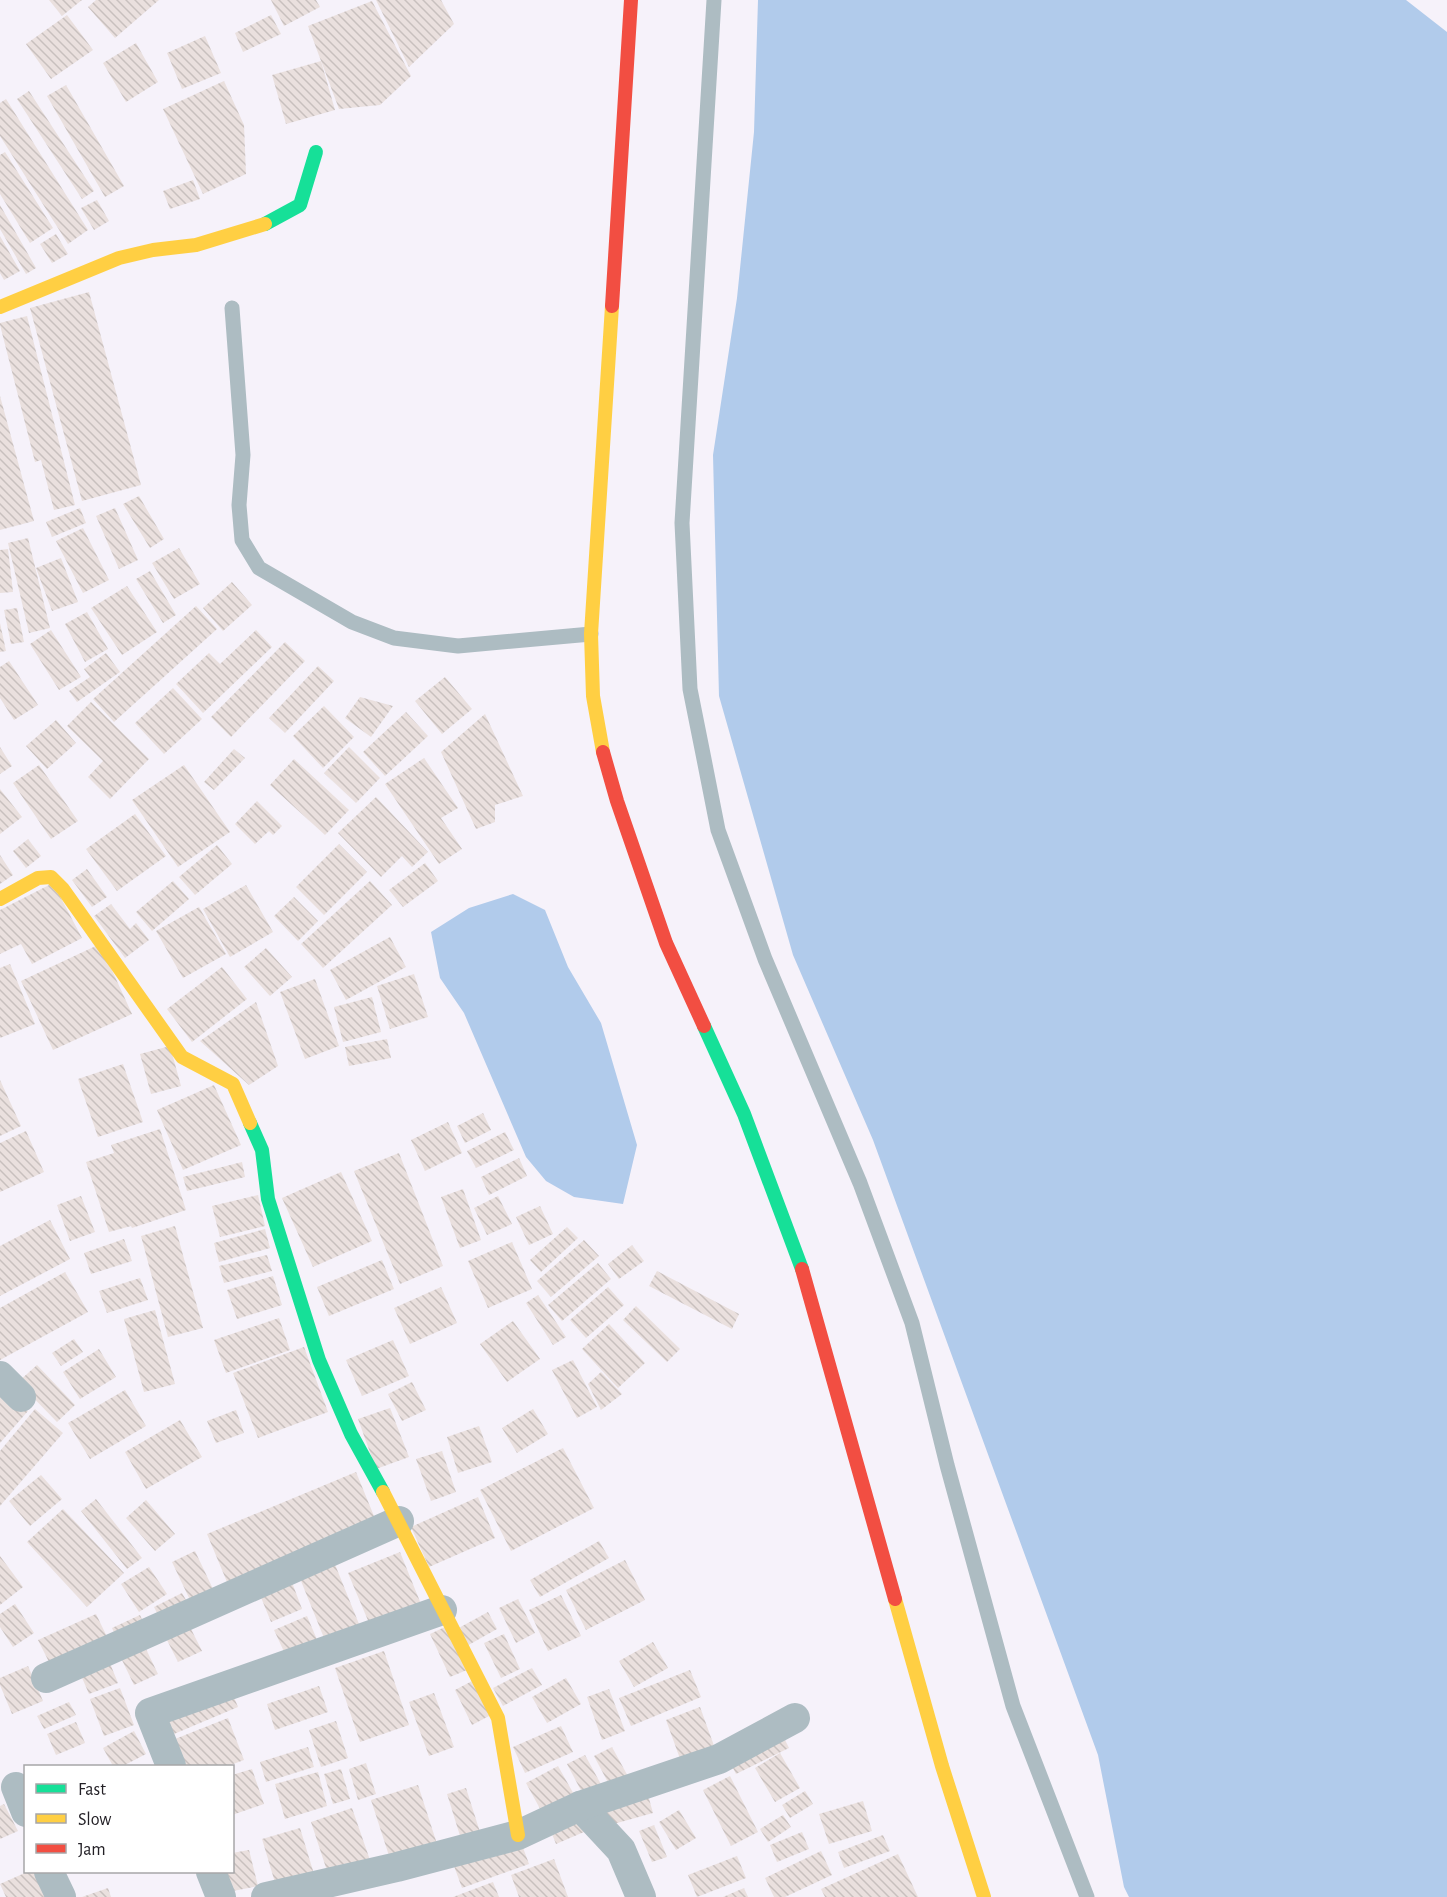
<svg xmlns="http://www.w3.org/2000/svg" width="1447" height="1897" font-family="'Alegreya Sans',sans-serif">
	<style>
		.water { fill: #b1cbeb }
		.building { fill: url(#building-back-hatch) }
		.lines { fill: none; stroke-linecap: round; stroke-linejoin: round }
		.lane { stroke: #adbcc2; stroke-width: 15 }
		.street { stroke: #adbcc2; stroke-width: 30 }
		.fast { stroke: #16e098; stroke-width: 14 }
		.slow { stroke: #ffcf43; stroke-width: 14 }
		.jam { stroke: #f24e42; stroke-width: 14 }
	</style>
	<defs>
		<pattern id="building-back-hatch" width="6" height="6" patternUnits="userSpaceOnUse" patternTransform="scale(1.5)"><rect width="6" height="6" fill="#eae0de"/><path d="M-1 5l2 2M0 0l6 6M5-1l2 2" fill="none" stroke="#c8c0be"/></pattern>
	</defs>
	<rect width="100%" height="100%" fill="#f6f2fa"/>
	<g class="water">
		<polygon points="758,0 1406,0 1447,32 1447,1897 1129,1897 1124,1887 1098,1755 873,1140 793,955 719,696 713,455 737,298 754,132"/>
		<polygon points="513,894 545,910 568,967 601,1023 637,1145 623,1204 574,1197 546,1181 526,1157 464,1013 440,978 431,932 469,908"/>
	</g>
	<g class="building">
		<polygon points="49,0 82,0 62,16"/>
		<polygon points="96,0 159,0 115,38 88,7"/>
		<polygon points="271,0 316,0 320,7 284,26"/>
		<polygon points="376,0 441,0 454,24 409,67"/>
		<polygon points="372,1 411,76 380,105 339,109 308,26"/>
		<polygon points="67,15 93,50 51,79 26,44"/>
		<polygon points="271,15 281,34 243,52 235,33"/>
		<polygon points="205,36 221,73 182,89 167,53"/>
		<polygon points="136,43 158,82 126,102 103,63"/>
		<polygon points="321,61 335,110 286,124 272,75"/>
		<polygon points="224,81 244,125 246,174 203,194 163,109"/>
		<polygon points="66,85 124,186 105,197 47,96"/>
		<polygon points="29,91 94,191 82,199 17,99"/>
		<polygon points="6,99 88,230 68,244 0,136 0,103"/>
		<polygon points="5,152 53,228 30,243 0,194 0,155"/>
		<polygon points="193,180 200,199 170,209 163,191"/>
		<polygon points="97,200 109,221 94,230 81,208"/>
		<polygon points="0,205 36,268 26,274 0,229"/>
		<polygon points="56,234 68,254 52,263 40,244"/>
		<polygon points="0,236 20,271 4,280 0,273"/>
		<polygon points="89,292 141,485 82,501 30,308"/>
		<polygon points="27,316 75,505 54,510 41,460 35,462 0,325 0,323"/>
		<polygon points="0,396 34,521 0,530"/>
		<polygon points="139,496 164,539 150,548 123,504"/>
		<polygon points="80,508 86,523 52,537 46,522"/>
		<polygon points="115,508 138,560 119,569 96,516"/>
		<polygon points="83,528 109,580 83,593 56,541"/>
		<polygon points="28,538 50,628 29,633 8,543"/>
		<polygon points="179,548 200,584 174,599 152,563"/>
		<polygon points="8,549 13,592 0,593 0,550"/>
		<polygon points="61,558 78,602 52,611 36,568"/>
		<polygon points="150,571 176,615 163,623 136,579"/>
		<polygon points="232,582 252,605 223,631 203,608"/>
		<polygon points="127,586 157,632 122,655 91,608"/>
		<polygon points="196,606 217,629 114,722 93,699"/>
		<polygon points="17,608 24,642 11,644 4,610"/>
		<polygon points="87,612 108,649 85,662 65,624"/>
		<polygon points="0,623 6,651 0,652"/>
		<polygon points="51,630 81,677 59,690 30,644"/>
		<polygon points="256,630 272,647 203,713 176,684 209,653 220,664"/>
		<polygon points="285,642 305,661 231,737 211,717"/>
		<polygon points="106,653 120,672 77,702 69,691 90,677 84,669"/>
		<polygon points="9,661 38,705 14,720 0,698 0,667"/>
		<polygon points="318,666 334,681 285,733 269,718"/>
		<polygon points="445,677 472,709 442,734 415,701"/>
		<polygon points="173,688 202,719 164,754 135,723"/>
		<polygon points="360,697 393,706 371,737 345,718"/>
		<polygon points="91,702 149,759 110,799 88,777 103,761 67,726"/>
		<polygon points="324,706 354,737 323,768 293,736"/>
		<polygon points="406,712 428,736 385,776 363,752"/>
		<polygon points="485,714 523,796 495,805 495,822 476,829 441,752"/>
		<polygon points="56,720 76,743 47,769 26,746"/>
		<polygon points="0,747 12,766 0,774"/>
		<polygon points="349,747 380,778 356,803 324,773"/>
		<polygon points="234,749 245,758 214,790 204,782"/>
		<polygon points="424,758 458,808 441,818 462,849 439,864 385,784"/>
		<polygon points="294,759 349,810 325,835 270,785"/>
		<polygon points="39,765 78,821 51,839 13,783"/>
		<polygon points="184,765 230,832 178,867 132,800"/>
		<polygon points="0,789 22,817 0,834"/>
		<polygon points="376,797 428,852 412,867 402,856 381,877 338,833"/>
		<polygon points="257,801 282,826 273,835 269,831 255,844 235,824"/>
		<polygon points="135,814 166,856 117,891 86,849"/>
		<polygon points="28,839 41,856 26,868 13,851"/>
		<polygon points="339,844 367,872 324,915 296,887"/>
		<polygon points="217,845 232,864 195,895 179,877"/>
		<polygon points="0,855 13,875 0,884"/>
		<polygon points="425,863 438,881 403,907 389,890"/>
		<polygon points="87,869 107,897 92,907 72,880"/>
		<polygon points="173,881 189,899 152,931 136,912"/>
		<polygon points="370,881 392,905 323,968 301,944"/>
		<polygon points="53,883 82,938 32,964 21,944 0,954 0,910"/>
		<polygon points="246,885 273,932 230,957 203,909"/>
		<polygon points="294,897 318,921 298,941 274,916"/>
		<polygon points="111,904 130,929 136,923 149,940 125,958 94,916"/>
		<polygon points="199,907 226,954 183,978 156,931"/>
		<polygon points="390,937 406,967 346,1000 330,970"/>
		<polygon points="100,944 132,1014 53,1050 21,981"/>
		<polygon points="266,948 292,977 270,996 244,967"/>
		<polygon points="10,964 35,1024 0,1038 0,968"/>
		<polygon points="222,967 247,999 192,1042 167,1009"/>
		<polygon points="414,974 428,1017 390,1029 377,986"/>
		<polygon points="315,979 339,1046 305,1059 280,992"/>
		<polygon points="372,997 381,1032 343,1042 334,1007"/>
		<polygon points="256,1002 278,1066 249,1085 200,1041"/>
		<polygon points="387,1039 391,1058 349,1066 345,1047"/>
		<polygon points="170,1046 181,1086 151,1094 140,1054"/>
		<polygon points="123,1064 143,1122 98,1137 78,1079"/>
		<polygon points="0,1080 21,1126 0,1136"/>
		<polygon points="214,1085 241,1145 183,1170 157,1110"/>
		<polygon points="483,1113 491,1130 465,1143 457,1126"/>
		<polygon points="448,1122 462,1153 425,1171 411,1140"/>
		<polygon points="160,1129 186,1210 132,1228 131,1226 109,1232 86,1162 114,1153 111,1145"/>
		<polygon points="26,1131 44,1172 0,1192 0,1143"/>
		<polygon points="505,1132 514,1150 476,1168 467,1151"/>
		<polygon points="399,1153 443,1266 400,1284 354,1171"/>
		<polygon points="519,1158 527,1176 489,1195 481,1177"/>
		<polygon points="242,1162 245,1177 187,1191 183,1177"/>
		<polygon points="341,1172 372,1241 313,1267 282,1198"/>
		<polygon points="463,1189 481,1240 460,1248 441,1197"/>
		<polygon points="258,1195 265,1226 220,1237 212,1206"/>
		<polygon points="81,1196 95,1232 70,1241 57,1205"/>
		<polygon points="498,1196 512,1224 487,1235 474,1208"/>
		<polygon points="540,1206 553,1234 529,1245 516,1217"/>
		<polygon points="50,1220 70,1259 0,1296 0,1246"/>
		<polygon points="175,1226 203,1328 168,1337 141,1236"/>
		<polygon points="567,1227 578,1238 541,1272 530,1260"/>
		<polygon points="265,1229 270,1248 219,1262 214,1243"/>
		<polygon points="124,1239 132,1261 91,1274 84,1253"/>
		<polygon points="584,1240 599,1256 551,1297 537,1281"/>
		<polygon points="512,1242 532,1289 488,1308 468,1261"/>
		<polygon points="632,1245 644,1261 619,1279 608,1264"/>
		<polygon points="267,1255 272,1271 224,1283 219,1266"/>
		<polygon points="382,1260 394,1289 329,1316 317,1287"/>
		<polygon points="598,1263 611,1279 562,1321 548,1305"/>
		<polygon points="657,1271 739,1314 732,1329 649,1286"/>
		<polygon points="65,1272 88,1312 0,1360 0,1308"/>
		<polygon points="273,1276 282,1305 237,1319 227,1290"/>
		<polygon points="140,1278 148,1300 107,1313 99,1291"/>
		<polygon points="441,1287 457,1323 410,1344 394,1308"/>
		<polygon points="608,1287 624,1305 586,1338 570,1320"/>
		<polygon points="538,1295 566,1337 553,1345 526,1303"/>
		<polygon points="636,1306 680,1349 667,1362 623,1320"/>
		<polygon points="155,1310 175,1384 144,1392 124,1319"/>
		<polygon points="279,1318 290,1350 226,1373 214,1340"/>
		<polygon points="513,1321 540,1359 507,1382 480,1344"/>
		<polygon points="609,1324 645,1363 618,1388 582,1349"/>
		<polygon points="74,1339 83,1352 61,1366 52,1353"/>
		<polygon points="393,1340 409,1376 362,1396 346,1360"/>
		<polygon points="304,1347 328,1412 258,1438 233,1373"/>
		<polygon points="99,1349 116,1377 80,1399 63,1372"/>
		<polygon points="573,1360 597,1407 577,1418 552,1370"/>
		<polygon points="37,1365 75,1405 57,1422 18,1382"/>
		<polygon points="601,1372 622,1394 601,1410 588,1384"/>
		<polygon points="412,1382 426,1410 402,1421 388,1394"/>
		<polygon points="0,1387 28,1411 0,1443"/>
		<polygon points="125,1390 146,1426 90,1459 68,1423"/>
		<polygon points="390,1408 409,1457 376,1469 358,1419"/>
		<polygon points="35,1409 63,1433 0,1506 0,1451"/>
		<polygon points="533,1409 548,1434 517,1453 502,1428"/>
		<polygon points="236,1410 244,1433 216,1443 207,1421"/>
		<polygon points="180,1420 202,1457 146,1489 125,1452"/>
		<polygon points="479,1426 492,1462 458,1473 447,1437"/>
		<polygon points="563,1448 594,1508 511,1551 480,1490"/>
		<polygon points="442,1451 456,1492 431,1501 416,1459"/>
		<polygon points="356,1472 376,1521 227,1582 207,1534"/>
		<polygon points="41,1475 62,1499 30,1526 9,1501"/>
		<polygon points="478,1497 495,1538 429,1567 411,1527"/>
		<polygon points="96,1499 142,1558 127,1569 81,1511"/>
		<polygon points="146,1500 175,1534 155,1551 126,1518"/>
		<polygon points="63,1509 124,1573 87,1607 27,1542"/>
		<polygon points="599,1541 609,1558 540,1597 530,1580"/>
		<polygon points="195,1551 213,1589 190,1600 172,1562"/>
		<polygon points="400,1552 423,1609 372,1630 348,1573"/>
		<polygon points="0,1556 23,1587 0,1605"/>
		<polygon points="625,1560 645,1600 586,1630 566,1590"/>
		<polygon points="334,1562 359,1624 324,1638 299,1576"/>
		<polygon points="149,1567 167,1594 139,1612 121,1584"/>
		<polygon points="290,1577 302,1609 271,1622 258,1590"/>
		<polygon points="182,1593 190,1607 161,1621 154,1607"/>
		<polygon points="561,1595 581,1636 548,1651 529,1610"/>
		<polygon points="518,1599 535,1633 516,1643 499,1608"/>
		<polygon points="15,1604 34,1633 13,1647 0,1627 0,1614"/>
		<polygon points="488,1612 497,1629 465,1647 455,1630"/>
		<polygon points="96,1614 109,1641 51,1666 38,1640"/>
		<polygon points="140,1615 147,1630 119,1643 112,1628"/>
		<polygon points="307,1616 318,1642 286,1656 274,1630"/>
		<polygon points="188,1623 202,1651 178,1662 164,1634"/>
		<polygon points="447,1626 467,1670 450,1677 430,1634"/>
		<polygon points="504,1634 520,1669 501,1678 484,1643"/>
		<polygon points="653,1642 668,1668 634,1687 619,1661"/>
		<polygon points="145,1647 158,1674 134,1685 121,1658"/>
		<polygon points="384,1651 409,1725 360,1742 335,1668"/>
		<polygon points="109,1661 118,1683 89,1694 80,1673"/>
		<polygon points="28,1666 43,1701 12,1714 0,1685 0,1678"/>
		<polygon points="532,1668 542,1685 503,1706 493,1688"/>
		<polygon points="690,1670 701,1697 631,1726 619,1698"/>
		<polygon points="566,1678 581,1704 547,1723 532,1697"/>
		<polygon points="474,1680 491,1715 472,1725 455,1690"/>
		<polygon points="319,1686 328,1712 275,1730 267,1704"/>
		<polygon points="120,1688 134,1725 104,1736 90,1699"/>
		<polygon points="609,1689 625,1731 602,1740 587,1697"/>
		<polygon points="231,1690 238,1707 174,1734 167,1718"/>
		<polygon points="434,1693 454,1747 429,1756 409,1702"/>
		<polygon points="69,1702 76,1715 44,1729 37,1716"/>
		<polygon points="700,1707 717,1754 683,1767 666,1720"/>
		<polygon points="228,1718 244,1760 228,1766 180,1766 170,1741"/>
		<polygon points="336,1721 348,1758 321,1767 309,1730"/>
		<polygon points="76,1722 85,1743 56,1755 47,1734"/>
		<polygon points="561,1726 573,1752 525,1773 513,1747"/>
		<polygon points="134,1731 146,1754 123,1766 113,1766 103,1748"/>
		<polygon points="783,1736 789,1748 736,1774 730,1762"/>
		<polygon points="308,1747 314,1767 266,1782 260,1762"/>
		<polygon points="612,1747 630,1780 612,1790 594,1756"/>
		<polygon points="780,1753 800,1788 775,1802 755,1768"/>
		<polygon points="585,1755 603,1788 585,1798 567,1764"/>
		<polygon points="366,1763 376,1794 358,1800 349,1769"/>
		<polygon points="558,1766 576,1798 544,1816 526,1783"/>
		<polygon points="252,1769 264,1804 232,1815 232,1775"/>
		<polygon points="341,1769 350,1799 333,1804 324,1774"/>
		<polygon points="318,1772 327,1806 285,1819 275,1784"/>
		<polygon points="730,1776 758,1832 731,1846 703,1790"/>
		<polygon points="418,1785 438,1847 391,1862 371,1800"/>
		<polygon points="466,1788 480,1832 461,1839 447,1794"/>
		<polygon points="805,1791 813,1804 790,1818 782,1805"/>
		<polygon points="648,1795 653,1813 610,1825 605,1807"/>
		<polygon points="863,1801 872,1831 829,1844 819,1814"/>
		<polygon points="4,1804 18,1831 0,1839 0,1806"/>
		<polygon points="352,1808 371,1863 329,1877 311,1822"/>
		<polygon points="679,1810 696,1838 676,1850 659,1822"/>
		<polygon points="584,1813 591,1829 556,1844 550,1829"/>
		<polygon points="783,1815 791,1827 768,1842 760,1829"/>
		<polygon points="654,1825 667,1857 652,1862 639,1831"/>
		<polygon points="300,1828 314,1874 276,1886 262,1839"/>
		<polygon points="802,1832 809,1849 777,1862 770,1845"/>
		<polygon points="883,1835 890,1851 844,1868 838,1852"/>
		<polygon points="521,1842 529,1864 462,1888 454,1866"/>
		<polygon points="249,1850 258,1886 228,1892 224,1872 232,1872 232,1853"/>
		<polygon points="821,1851 832,1875 785,1897 774,1897 765,1878"/>
		<polygon points="898,1854 918,1897 825,1897 821,1889"/>
		<polygon points="737,1856 746,1878 697,1897 688,1875"/>
		<polygon points="554,1859 568,1897 519,1897 511,1875"/>
		<polygon points="27,1872 35,1872 47,1897 6,1897 0,1884"/>
		<polygon points="493,1882 499,1897 453,1897"/>
		<polygon points="108,1888 111,1897 82,1897"/>
		<polygon points="744,1888 748,1897 723,1897"/>
	</g>
	<g class="lines">
		<g class="lane">
			<polyline points="714,0 682,523 690,689 703,754 718,830 765,959 860,1183 912,1323 947,1465 1013,1706 1087,1897"/>
			<polyline points="232,308 243,455 239,505 242,540 259,568 352,622 394,638 458,646 591,634"/>
		</g>
		<g class="street">
			<polyline points="0,1376 21,1397"/>
			<polyline points="46,1678 399,1521"/>
			<polyline points="171,1766 150,1713 442,1610"/>
			<polyline points="16,1787 26,1812"/>
			<polyline points="580,1806 621,1850 641,1897"/>
			<polyline points="49,1872 61,1897"/>
			<polyline points="211,1872 221,1897"/>
			<polyline points="266,1897 397,1867 518,1835 580,1806 719,1759 795,1718"/>
		</g>
		<g class="fast">
			<polyline points="265,224 300,205 316,152"/>
			<polyline points="704,1026 744,1114 802,1269"/>
			<polyline points="250,1123 262,1150 268,1199 319,1360 351,1434 383,1492"/>
		</g>
		<g class="slow">
			<polyline points="0,307 119,258 153,250 196,245 265,224"/>
			<polyline points="603,752 593,696 591,634 612,306"/>
			<polyline points="0,899 38,878 51,877 63,889 182,1057 233,1084 250,1123"/>
			<polyline points="383,1492 498,1718 518,1835"/>
			<polyline points="895,1599 942,1766 984,1897"/>
		</g>
		<g class="jam">
			<polyline points="612,306 631,0"/>
			<polyline points="603,752 617,801 666,943 704,1026"/>
			<polyline points="802,1269 895,1599"/>
		</g>
	</g>
	<rect x="24" y="1765" width="210" height="108" fill="#ffffff" stroke="#a7a6a8" stroke-width="1.5"/>
	<rect x="36" y="1784" width="30" height="9" fill="#16e098" stroke="#a7a6a8" stroke-width="1.5"/>
	<text x="78" y="1795" font-size="18" fill="#232026">Fast</text>
	<rect x="36" y="1814" width="30" height="9" fill="#ffcf43" stroke="#a7a6a8" stroke-width="1.5"/>
	<text x="78" y="1825" font-size="18" fill="#232026">Slow</text>
	<rect x="36" y="1844" width="30" height="9" fill="#f24e42" stroke="#a7a6a8" stroke-width="1.5"/>
	<text x="78" y="1855" font-size="18" fill="#232026">Jam</text>
</svg>
